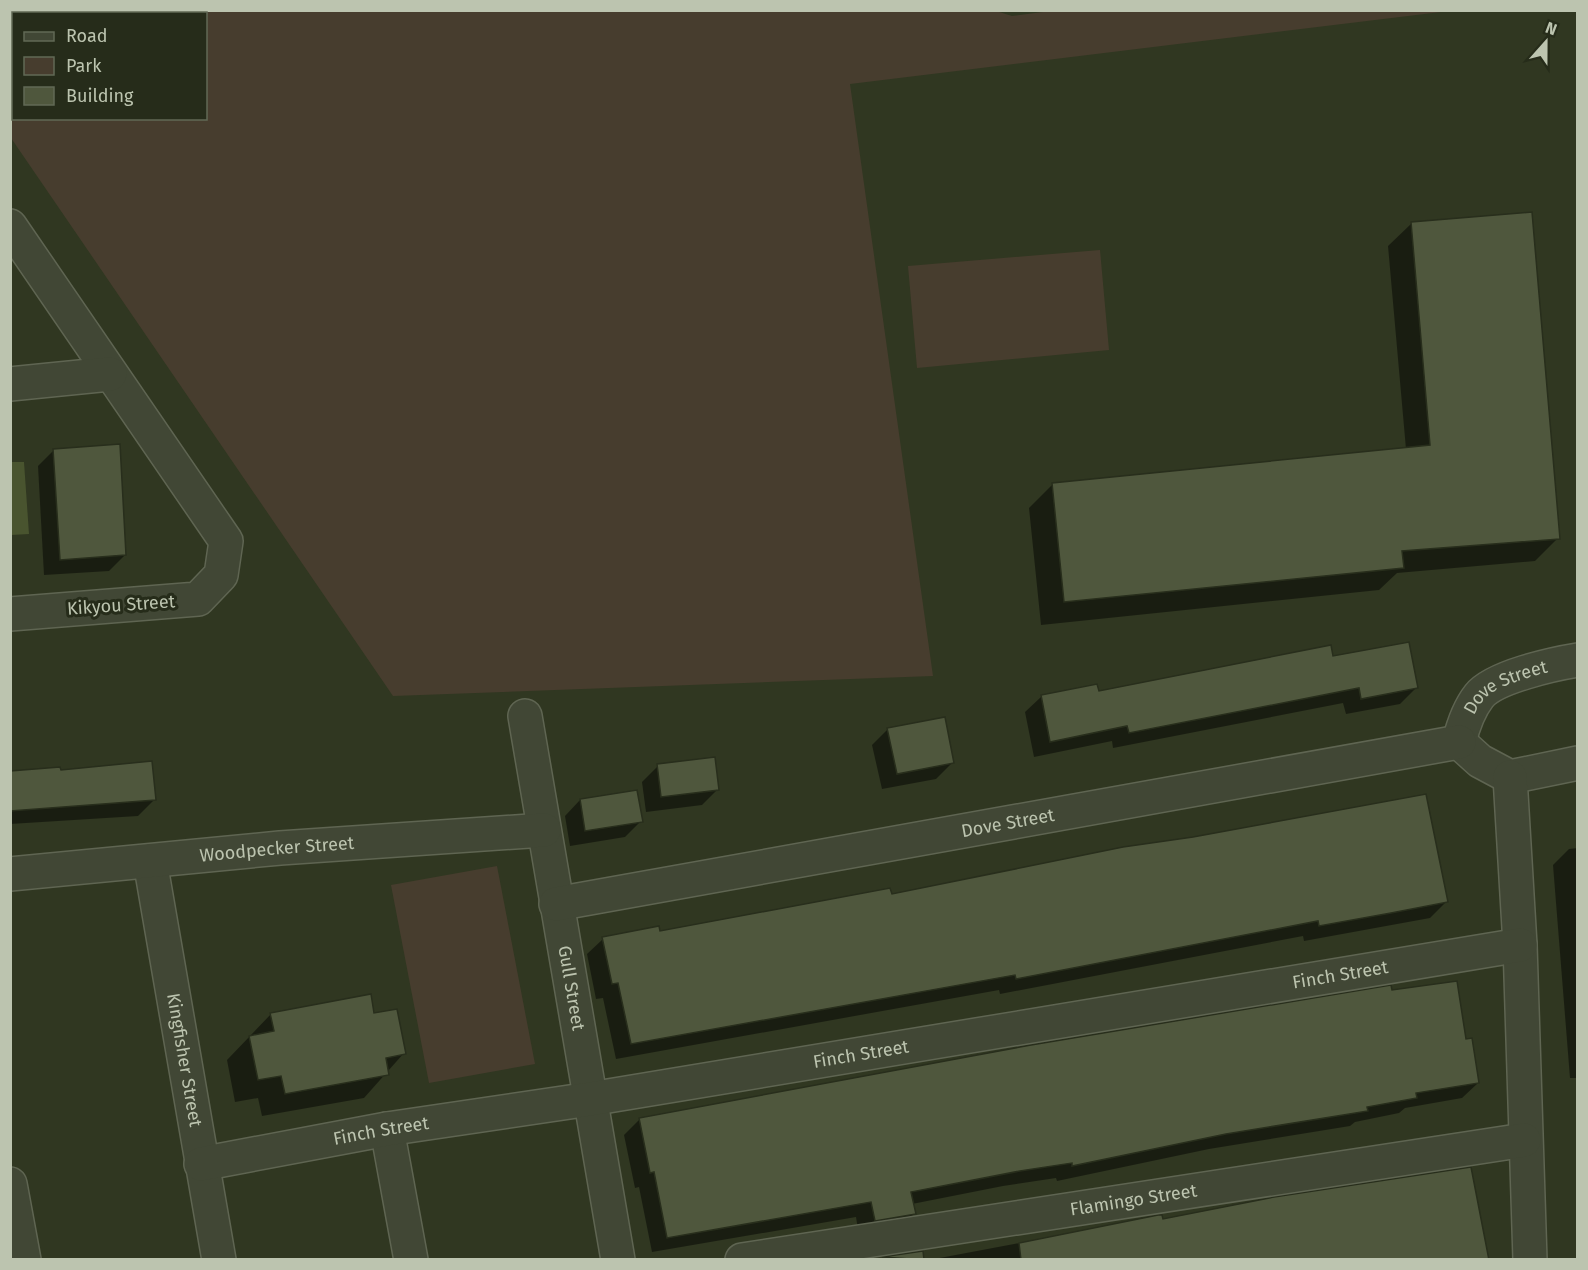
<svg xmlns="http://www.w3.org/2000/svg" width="1588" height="1270" font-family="'Fira Sans',sans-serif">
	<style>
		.green { fill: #473d2e; fill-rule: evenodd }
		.water { fill: #49542f }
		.shadow { fill: #0007 }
		.building { fill: #4f573d; stroke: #282e1c; stroke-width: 1.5 }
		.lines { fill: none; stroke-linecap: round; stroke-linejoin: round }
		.minor-casing { stroke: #5f6552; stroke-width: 36 }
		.minor { stroke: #414735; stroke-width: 33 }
		.labels { text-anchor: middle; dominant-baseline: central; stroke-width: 6; stroke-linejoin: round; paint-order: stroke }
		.street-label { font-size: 18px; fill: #bcc4af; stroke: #262c1a }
	</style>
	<rect width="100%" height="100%" fill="#303721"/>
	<g class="green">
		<path d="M993,10l19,6 46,-6 383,2 -591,72 83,592 -540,20 -382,-558v-127zM14,14h192v104h-192z"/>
		<polygon points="1100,250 1109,350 917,368 908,266"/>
		<polygon points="497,866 535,1064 429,1083 391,885"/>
	</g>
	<polygon class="water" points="11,462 24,462 29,534 11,535"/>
	<g class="shadow">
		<polygon points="1412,223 1558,538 1535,561 1397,573 1379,590 1041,625 1029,508 1052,485 1406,449 1388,246"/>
		<polygon points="54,450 125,555 109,571 44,575 38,466"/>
		<polygon points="1332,658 1416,688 1400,704 1346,714 1343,703 1113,748 1112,741 1034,757 1025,712 1041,697 1096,686 1097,692"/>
		<polygon points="888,729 952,763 936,779 882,789 872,745"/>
		<polygon points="658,766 718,789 702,805 646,812 642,782"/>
		<polygon points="10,774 154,800 138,816 10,824"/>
		<polygon points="580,800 641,821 625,837 570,846 565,816"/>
		<polygon points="1578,848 1578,1078 1570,1078 1553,865 1569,849"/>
		<polygon points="890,895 1446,902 1430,918 1304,941 1303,936 1000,994 999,990 616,1059 603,998 596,999 587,954 603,939 659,933"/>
		<polygon points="1390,992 1465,1041 1478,1083 1462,1098 1405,1108 1399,1113 1355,1122 1350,1126 1209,1149 1057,1181 1056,1178 1003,1186 912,1204 914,1214 898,1230 859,1236 856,1217 652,1252 639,1187 635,1188 624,1135 640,1119"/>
		<polygon points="271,1014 373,1015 404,1053 364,1098 262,1116 258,1098 235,1102 227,1060"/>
		<polygon points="1159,1217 1162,1221 1488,1260 929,1260"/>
		<polygon points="921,1253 923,1260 882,1260 883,1259"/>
	</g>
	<g class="building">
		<polygon points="1532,212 1560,539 1402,551 1404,568 1064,602 1052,483 1430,445 1411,222"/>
		<polygon points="120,444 126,555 60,560 53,449"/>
		<polygon points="1409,642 1418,688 1361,699 1359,688 1129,733 1127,726 1050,742 1041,695 1097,684 1099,691 1331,645 1333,656"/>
		<polygon points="945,717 954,763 897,774 887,728"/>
		<polygon points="715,757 719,790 661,797 657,764"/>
		<polygon points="152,761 156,800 10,811 10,771 60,767 61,770"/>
		<polygon points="637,790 643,822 585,831 580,799"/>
		<polygon points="1426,794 1448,902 1391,913 1319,926 1318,921 1016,979 1015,975 631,1044 618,983 612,984 602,937 659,926 660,931 890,888 892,894 1123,847 1193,837"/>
		<polygon points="1457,981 1466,1039 1472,1038 1479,1083 1416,1093 1417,1098 1367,1107 1368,1111 1226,1134 1072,1166 1072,1163 1020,1171 911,1192 916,1214 875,1221 871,1202 667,1238 654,1172 650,1173 639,1118 1031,1045 1391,985 1392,990"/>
		<polygon points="371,994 374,1013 397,1009 406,1054 386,1058 389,1075 285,1094 281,1076 258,1080 249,1036 274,1031 270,1013"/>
		<polygon points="1471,1167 1489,1260 1021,1260 1019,1243 1158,1215 1162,1215 1163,1219 1274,1197"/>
		<polygon points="923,1251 924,1260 882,1257"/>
	</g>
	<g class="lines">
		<g class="minor-casing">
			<g id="minor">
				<polyline points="10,226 226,541 221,575 198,599 10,614"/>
				<polyline points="10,384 110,374"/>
				<path id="s1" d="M525,716l93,544"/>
				<path id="s2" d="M1459,742c4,-16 9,-32 20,-46 15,-19 74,-32 99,-36"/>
				<polyline points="1459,742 1480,761 1510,777 1578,763"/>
				<polyline points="1510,777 1520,945 1530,1260"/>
				<path id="s3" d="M150,861l69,399"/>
				<path id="s4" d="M10,874l270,-26 264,-18"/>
				<path id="s5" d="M556,904l903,-162"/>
				<polyline points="387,1129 411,1260"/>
				<path id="s6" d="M201,1164l186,-35 203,-30 930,-154"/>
				<polyline points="10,1184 24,1260"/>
				<path id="s7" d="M742,1260l782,-120"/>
			</g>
		</g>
		<use href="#minor" class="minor"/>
	</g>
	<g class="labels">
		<g class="street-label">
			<text transform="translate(121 605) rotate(-4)">Kikyou Street</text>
			<text stroke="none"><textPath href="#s2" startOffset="78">Dove Street</textPath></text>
			<text stroke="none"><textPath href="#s5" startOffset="459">Dove Street</textPath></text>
			<text stroke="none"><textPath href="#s4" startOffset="268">Woodpecker Street</textPath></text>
			<text stroke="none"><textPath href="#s6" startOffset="1155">Finch Street</textPath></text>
			<text stroke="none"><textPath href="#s1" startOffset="276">Gull Street</textPath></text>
			<text stroke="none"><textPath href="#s6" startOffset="669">Finch Street</textPath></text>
			<text stroke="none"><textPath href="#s3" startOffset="202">Kingfisher Street</textPath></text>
			<text stroke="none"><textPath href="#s6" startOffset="183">Finch Street</textPath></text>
			<text stroke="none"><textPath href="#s7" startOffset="396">Flamingo Street</textPath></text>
		</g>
	</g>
	<rect width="1588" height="1270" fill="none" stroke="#bcc4af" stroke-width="24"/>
	<rect x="12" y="12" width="195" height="108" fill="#262c1a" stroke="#626956" stroke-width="1.5"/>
	<rect x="24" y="32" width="30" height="9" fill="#414735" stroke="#626956" stroke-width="1.5"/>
	<text x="66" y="42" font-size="18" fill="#bcc4af">Road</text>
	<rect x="24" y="57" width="30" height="18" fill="#473d2e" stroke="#626956" stroke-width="1.5"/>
	<text x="66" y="72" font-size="18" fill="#bcc4af">Park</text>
	<rect x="24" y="87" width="30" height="18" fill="#4f573d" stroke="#626956" stroke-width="1.5"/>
	<text x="66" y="102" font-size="18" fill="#bcc4af">Building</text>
	<g transform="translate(1546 42) rotate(21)" stroke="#262c1a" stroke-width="4.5" paint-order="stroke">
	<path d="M0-4.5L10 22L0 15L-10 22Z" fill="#bcc4af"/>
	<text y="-9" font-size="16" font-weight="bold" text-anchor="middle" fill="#bcc4af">N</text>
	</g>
</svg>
